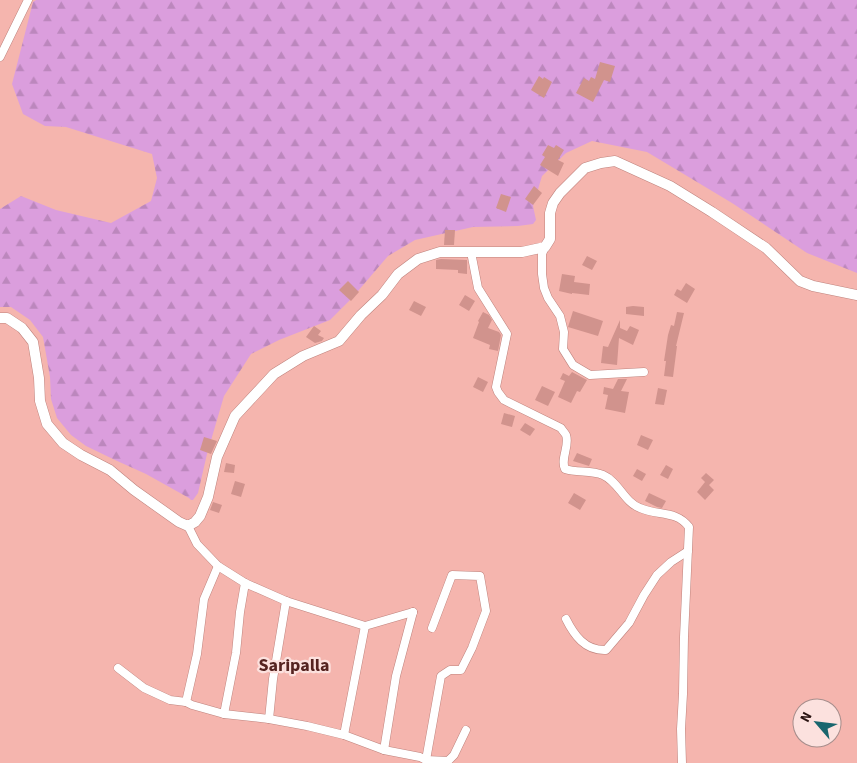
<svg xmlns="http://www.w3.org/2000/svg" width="857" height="763" font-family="'Source Sans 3',sans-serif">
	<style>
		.forest { fill: url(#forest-firs) }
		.building { fill: #d1938d }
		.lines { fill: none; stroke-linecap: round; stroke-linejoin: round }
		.minor-casing { stroke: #bf837d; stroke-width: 9 }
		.tertiary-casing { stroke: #bf837d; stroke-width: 11 }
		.minor { stroke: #fff; stroke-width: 8 }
		.tertiary { stroke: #fff; stroke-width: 10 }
		.labels { text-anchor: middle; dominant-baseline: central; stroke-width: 4.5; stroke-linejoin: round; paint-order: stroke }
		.quarter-label { font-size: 18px; font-weight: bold; fill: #552320; stroke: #fce1de }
	</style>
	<defs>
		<pattern id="forest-firs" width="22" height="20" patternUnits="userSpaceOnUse" patternTransform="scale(1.25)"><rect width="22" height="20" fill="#db9edd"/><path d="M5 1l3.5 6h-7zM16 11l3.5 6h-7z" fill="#bc87bd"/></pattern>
	</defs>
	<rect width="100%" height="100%" fill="#f5b5ae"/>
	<polygon class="forest" points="36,0 857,0 857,273 807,253 732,203 647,152 592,141 566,153 542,176 533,206 536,220 533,224 518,226 473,227 415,240 388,256 352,298 330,320 279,340 251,354 224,396 207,454 198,493 193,500 191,500 189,498 146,474 115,460 86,446 71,435 57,418 51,399 50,377 43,337 30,320 11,307 0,307 0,209 21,196 56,210 111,223 151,201 157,178 152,154 66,127 45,126 23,114 12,84 33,2"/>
	<g class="building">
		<polygon points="600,62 615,66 610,82 604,80 593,102 576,93 584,78 589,81 591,77 595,79"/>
		<polygon points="539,76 543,79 544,77 552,82 544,98 531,90"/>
		<polygon points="548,145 554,148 556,145 564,150 558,160 564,163 558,176 540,165 545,157 542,155"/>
		<polygon points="534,186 542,193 533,205 525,199"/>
		<polygon points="501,194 511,197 506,212 496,208"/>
		<polygon points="445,230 455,230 454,245 444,245"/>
		<polygon points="587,256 597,261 592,270 582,265"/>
		<polygon points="441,259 467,260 467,274 458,273 458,270 436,269 436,260"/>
		<polygon points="562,274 575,276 574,282 590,284 589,295 572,293 572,294 559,291"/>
		<polygon points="348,281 359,292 351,301 339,290"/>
		<polygon points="686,283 695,289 687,303 674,295 677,289 681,291"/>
		<polygon points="465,295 475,301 469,311 459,305"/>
		<polygon points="414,301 426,307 421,316 409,310"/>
		<polygon points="633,306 644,307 644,316 626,314 626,307"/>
		<polygon points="573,311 603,321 598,336 568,327"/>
		<polygon points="483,312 489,315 492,320 488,328 499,332 501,335 498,351 489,349 490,345 473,338 479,322 478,321"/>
		<polygon points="677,312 684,313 676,346 677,346 673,377 664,376 666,361 664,361 668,335 671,325 674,326"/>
		<polygon points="620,320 620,328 627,331 630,326 639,330 633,345 619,338 617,365 601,363 603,346 608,347"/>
		<polygon points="314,326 321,331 318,335 324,338 322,341 315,343 306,337"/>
		<polygon points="572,372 587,380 580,392 577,391 571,403 558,397 565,381 560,379 563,373 569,376"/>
		<polygon points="478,377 488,382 483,392 473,387"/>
		<polygon points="618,379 627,379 621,391 629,392 625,413 605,409 608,395 603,394 604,387 613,389"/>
		<polygon points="542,386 555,392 548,406 535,400"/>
		<polygon points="658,388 667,390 664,405 655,404"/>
		<polygon points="504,413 515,416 512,427 501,424"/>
		<polygon points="525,423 535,429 530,436 520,430"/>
		<polygon points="641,435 653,440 648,450 637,445"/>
		<polygon points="204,437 217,441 211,454 200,450"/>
		<polygon points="577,453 592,459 589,466 573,461"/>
		<polygon points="226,463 235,465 234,473 224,472"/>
		<polygon points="666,465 673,469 668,479 660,475"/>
		<polygon points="637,469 646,474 642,481 633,476"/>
		<polygon points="706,473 714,480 709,485 714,490 705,500 697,492 705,482 701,478"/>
		<polygon points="235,481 245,484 241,497 231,494"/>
		<polygon points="574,493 586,500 580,510 568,503"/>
		<polygon points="649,493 666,501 662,508 657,507 645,501"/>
		<polygon points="213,502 222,505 219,513 210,510"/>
	</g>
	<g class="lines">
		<g class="minor-casing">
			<g id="minor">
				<polyline points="0,57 28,0"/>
				<polyline points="545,247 542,254 542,274 544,288 548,298 560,316 564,332 563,349 573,365 590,375 644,372"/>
				<path d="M471,252l7,36 29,46 -11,53 2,5 6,8 57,28c1,2 4,5 5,7 4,11 -6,24 -1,34 12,4 26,1 38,6 16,7 21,27 37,33 18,8 36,2 49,19l-5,110 -1,57 -2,35 1,34"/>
				<polyline points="188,526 197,544 218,566 245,583 286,601 365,626 413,612"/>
				<path d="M566,619c8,16 19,32 40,31l23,-27 15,-28 13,-20 14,-13 17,-11"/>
				<polyline points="118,668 144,688 170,700 186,702 192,705 224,714 269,719 307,726 344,735 384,750 420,757 426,760 448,761 454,755 466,730"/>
				<polyline points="186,702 197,654 204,599 218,566"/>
				<polyline points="224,714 236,653 240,612 245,583"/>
				<polyline points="269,719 273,679 286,601"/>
				<polyline points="344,735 365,626"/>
				<polyline points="384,750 396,676 413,612"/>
				<polyline points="426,760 441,676 450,670 461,670 472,648 486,611 480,576 452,575 432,628"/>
			</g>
		</g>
		<g class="tertiary-casing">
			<polyline id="tertiary" points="0,318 7,318 22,328 33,342 39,378 40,401 47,424 63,443 81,455 110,470 134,490 179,522 188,526 195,522 200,516 208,497 217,457 235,416 274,374 303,356 339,341 361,315 382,295 398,274 418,259 440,252 522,252 545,247 550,239 550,213 553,203 560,193 585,168 601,163 615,161 670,186 712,212 766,248 800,281 813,286 857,295"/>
		</g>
		<use href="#minor" class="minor"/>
		<use href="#tertiary" class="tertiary"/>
	</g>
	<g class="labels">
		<g class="quarter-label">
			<text x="294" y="665">Saripalla</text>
		</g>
	</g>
	<g transform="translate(817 723) rotate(298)"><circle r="24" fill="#fce1de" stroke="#a78e8c"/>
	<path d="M0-4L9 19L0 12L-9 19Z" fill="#19666e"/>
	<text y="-8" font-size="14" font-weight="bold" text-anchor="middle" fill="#281210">N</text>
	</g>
</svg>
